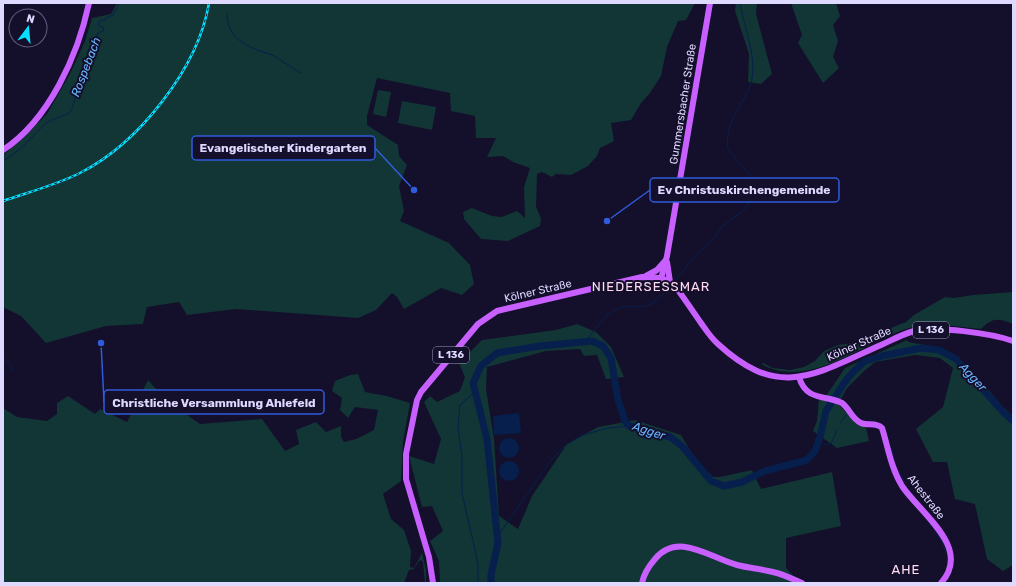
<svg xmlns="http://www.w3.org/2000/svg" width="1016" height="586" font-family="Rubik,sans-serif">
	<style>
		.green { fill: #113635 }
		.water { fill: #071f4c }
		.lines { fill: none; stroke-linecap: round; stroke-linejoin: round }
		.stream { stroke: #071f4c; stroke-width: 1 }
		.river { stroke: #071f4c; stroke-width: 7 }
		.major { stroke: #c760ff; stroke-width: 6 }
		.rail-casing { stroke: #05e1ff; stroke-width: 2.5 }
		.rail { stroke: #140f2b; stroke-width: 1; stroke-dasharray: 3; stroke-linecap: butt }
		.labels { text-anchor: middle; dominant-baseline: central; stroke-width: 4; stroke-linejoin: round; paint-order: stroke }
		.shield { fill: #140f2b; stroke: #a19cbf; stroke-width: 1 }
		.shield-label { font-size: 10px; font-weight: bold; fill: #ded9ff }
		.street-label { font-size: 11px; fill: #ded9ff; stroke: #140f2b }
		.water-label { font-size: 12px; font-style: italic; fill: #67b6ff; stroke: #140f2b }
		.quarter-label { font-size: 13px; letter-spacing: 1px; fill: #ffdbf1; stroke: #140f2b }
		.leader { fill: none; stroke: #305cdc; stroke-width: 1.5 }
		.callout-dot { fill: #305cdc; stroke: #140f2b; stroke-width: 1.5 }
		.callout { fill: #140f2b; stroke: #305cdc; stroke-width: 1.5 }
		.callout-label { font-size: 12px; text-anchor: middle; font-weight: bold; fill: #ded9ff }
	</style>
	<rect width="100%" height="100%" fill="#140f2b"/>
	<g class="green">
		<polygon points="117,3 695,3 686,20 678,21 667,47 661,76 650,93 641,103 631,120 611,123 614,141 600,148 597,156 588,166 571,175 556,174 552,177 542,172 537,174 536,207 541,218 540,226 508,241 481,239 464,219 463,212 472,208 492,216 502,217 517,211 525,218 524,187 530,168 513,162 503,156 487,157 496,138 476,138 475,116 451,111 450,93 377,78 367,116 367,125 398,145 399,156 407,165 399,186 404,211 400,221 449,243 470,265 474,284 462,295 441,288 404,309 397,297 392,293 376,310 358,318 236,309 187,315 179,302 147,307 143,324 106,326 46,343 21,316 3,307 3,155 21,140 47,114 70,74 85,41 92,18 111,14"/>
		<polygon points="736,3 757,3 756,14 772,74 761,84 748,82 749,54 735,11"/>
		<polygon points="791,3 836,3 840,16 833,25 838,41 833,57 839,68 823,83 798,43 802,35"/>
		<polygon points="378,90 391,92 386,117 373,114"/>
		<polygon points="402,101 436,107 432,130 398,123"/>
		<path d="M1013,292v32c-14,-6 -21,-7 -32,5 -23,-2 -49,-8 -72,-1 -46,14 -100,63 -148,36l2,-1 10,5 17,2 14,-3 11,-6 9,-10 14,-6 15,-2 53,-21 8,-7 31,-18 9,1 19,-3z"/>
		<polygon points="577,324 596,332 611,347 624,377 606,379 597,355 584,356 580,349 546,351 487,367 486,389 494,439 499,516 518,529 532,496 567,444 598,427 635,420 681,435 694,457 713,477 720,477 752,470 761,489 832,472 841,526 786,538 786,568 800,583 440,583 439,561 430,541 443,531 432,506 422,507 409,456 434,464 441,439 424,402 430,396 437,402 460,391 465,377 459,363 482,340 556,330"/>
		<polygon points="907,340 908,342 942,348 956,356 980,380 1004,408 1013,416 1013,565 1003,571 987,559 975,504 955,499 947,462 933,462 916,429 943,407 953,368 940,358 915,355 875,362 864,371 847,388 841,399 826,396 845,368"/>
		<polygon points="358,374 365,392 387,396 410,403 403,442 401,481 383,494 391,519 404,530 411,551 410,567 414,568 422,553 426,570 426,583 425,583 423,562 421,560 419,561 414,569 409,570 404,583 3,583 3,408 17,417 47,421 57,414 57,403 68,396 95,414 100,409 127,422 148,380 166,400 200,424 262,419 285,451 299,444 296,430 316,422 326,432 341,426 341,437 344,442 356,439 374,430 378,410 355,407 348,418 340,410 342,398 332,391 335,381 350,375"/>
		<polygon points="819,399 838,404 856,423 866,428 869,441 837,448 813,431 817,421"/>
	</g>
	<g class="water">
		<polygon points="519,413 521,433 494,435 493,416 511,414 511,418 511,414"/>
		<circle cx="509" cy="448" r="10"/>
		<circle cx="509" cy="471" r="10"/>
	</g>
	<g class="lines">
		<g class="stream">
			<path d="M227,14c0,27 24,34 45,41 9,4 19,13 29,18"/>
			<path d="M3,161c12,-7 22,-16 31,-26 4,-3 7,-8 11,-11 6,-5 22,-9 25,-12 4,-6 7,-18 5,-24l2,-5 5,-4 2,-10 12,-25 1,-10 6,-3 1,-3 -6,-3 1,-3 14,-7 6,-12"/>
			<path d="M674,282l22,-27 19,-18 5,-9 24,-18 8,-12 3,-12 -2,-7 -25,-30c-5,-27 19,-47 24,-70 4,-26 -8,-51 -12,-76"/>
			<polyline points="585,342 607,315 614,310 622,307 646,306 653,303 671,286"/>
			<path d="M3,359c5,3 9,6 10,12"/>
			<polyline points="475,392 460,405 458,427 462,458 462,493 475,550 478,564 478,583"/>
			<polyline points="840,423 848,413"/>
			<polyline points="818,445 831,444 837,430"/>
			<polyline points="892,449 894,457"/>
			<polyline points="895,461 896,466"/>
			<polyline points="898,471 904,481"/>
			<path d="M929,524c8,9 14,17 17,30"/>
			<polyline points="497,537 552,459 566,445 583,435 608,428 629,426"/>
		</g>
		<polyline class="river" points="491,583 491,575 498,543 487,439 473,383 481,366 497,353 540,346 592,341 603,346 611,358 618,400 625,421 629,426 670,437 682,446 711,481 724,486 742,482 765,471 807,460 815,451 820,437 826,411 844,383 853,372 865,361 882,356 921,348 939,350 956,359 1003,412 1013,421"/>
		<g class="major">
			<path d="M3,150c46,-30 75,-95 86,-147"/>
			<polyline points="667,262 670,282"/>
			<polyline points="646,276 657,270 665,261"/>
			<polyline points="661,279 667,256 710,3"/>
			<path d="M799,377c5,17 15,19 31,22 4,1 8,2 12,4 7,5 10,16 19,20 7,3 15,-1 21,5 6,19 9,40 20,58 17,26 71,62 39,97"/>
			<path d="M433,583l-4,-26 -23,-78v-25l11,-54 4,-8 57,-68 19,-13 145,-34c12,0 24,0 33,9 9,12 17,24 26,37 5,7 10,15 17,21 62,57 97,30 163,1 11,-5 22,-11 33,-14 23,-5 76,2 99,10"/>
			<path d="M642,583c2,-10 6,-16 13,-24 23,-28 55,-1 82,6 12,3 24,4 36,7 10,2 19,7 29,11"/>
		</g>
		<g class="rail-casing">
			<path id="rail" d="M3,201c26,-9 53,-16 77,-28 59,-30 118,-105 129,-170"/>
		</g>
		<use href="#rail" class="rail"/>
	</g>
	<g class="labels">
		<g class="shield">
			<rect x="913" y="322" width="36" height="16" rx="3"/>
			<rect x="433" y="347" width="36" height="16" rx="3"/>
		</g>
		<g class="shield-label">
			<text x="931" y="330">L 136</text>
			<text x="451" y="355">L 136</text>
		</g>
		<g class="street-label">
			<text transform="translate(683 104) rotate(-81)">Gummersbacher Straße</text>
			<text transform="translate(538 291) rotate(-13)">Kölner Straße</text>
			<text transform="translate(859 344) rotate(-24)">Kölner Straße</text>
			<text transform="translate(926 497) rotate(52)">Ahestraße</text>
		</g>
		<g class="water-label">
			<text transform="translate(86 67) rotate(-69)">Rospebach</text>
			<text transform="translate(973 377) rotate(47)">Agger</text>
			<text transform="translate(649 431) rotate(18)">Agger</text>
		</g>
		<g class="quarter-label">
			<text x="651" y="286">NIEDERSESSMAR</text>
			<text x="906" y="569">AHE</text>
		</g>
	</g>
	<path class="leader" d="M414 190L375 148M607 221L650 190M101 343L104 402"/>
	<g class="callout-dot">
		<circle cx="414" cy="190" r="4"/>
		<circle cx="607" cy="221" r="4"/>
		<circle cx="101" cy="343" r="4"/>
	</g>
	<g class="callout">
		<rect x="192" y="136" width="183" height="24" rx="4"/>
		<rect x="650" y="178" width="189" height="24" rx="4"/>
		<rect x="104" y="390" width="220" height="24" rx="4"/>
	</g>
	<g class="callout-label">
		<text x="283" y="152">Evangelischer Kindergarten</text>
		<text x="744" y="194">Ev Christuskirchengemeinde</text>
		<text x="214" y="407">Christliche Versammlung Ahlefeld</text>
	</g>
	<rect width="1016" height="586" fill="none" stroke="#ded9ff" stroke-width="8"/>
	<g transform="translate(28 28) rotate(16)"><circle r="19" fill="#140f2b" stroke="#656080"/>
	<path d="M0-3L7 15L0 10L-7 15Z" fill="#05e1ff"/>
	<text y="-6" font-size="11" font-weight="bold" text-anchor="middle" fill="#ded9ff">N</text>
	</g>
</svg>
